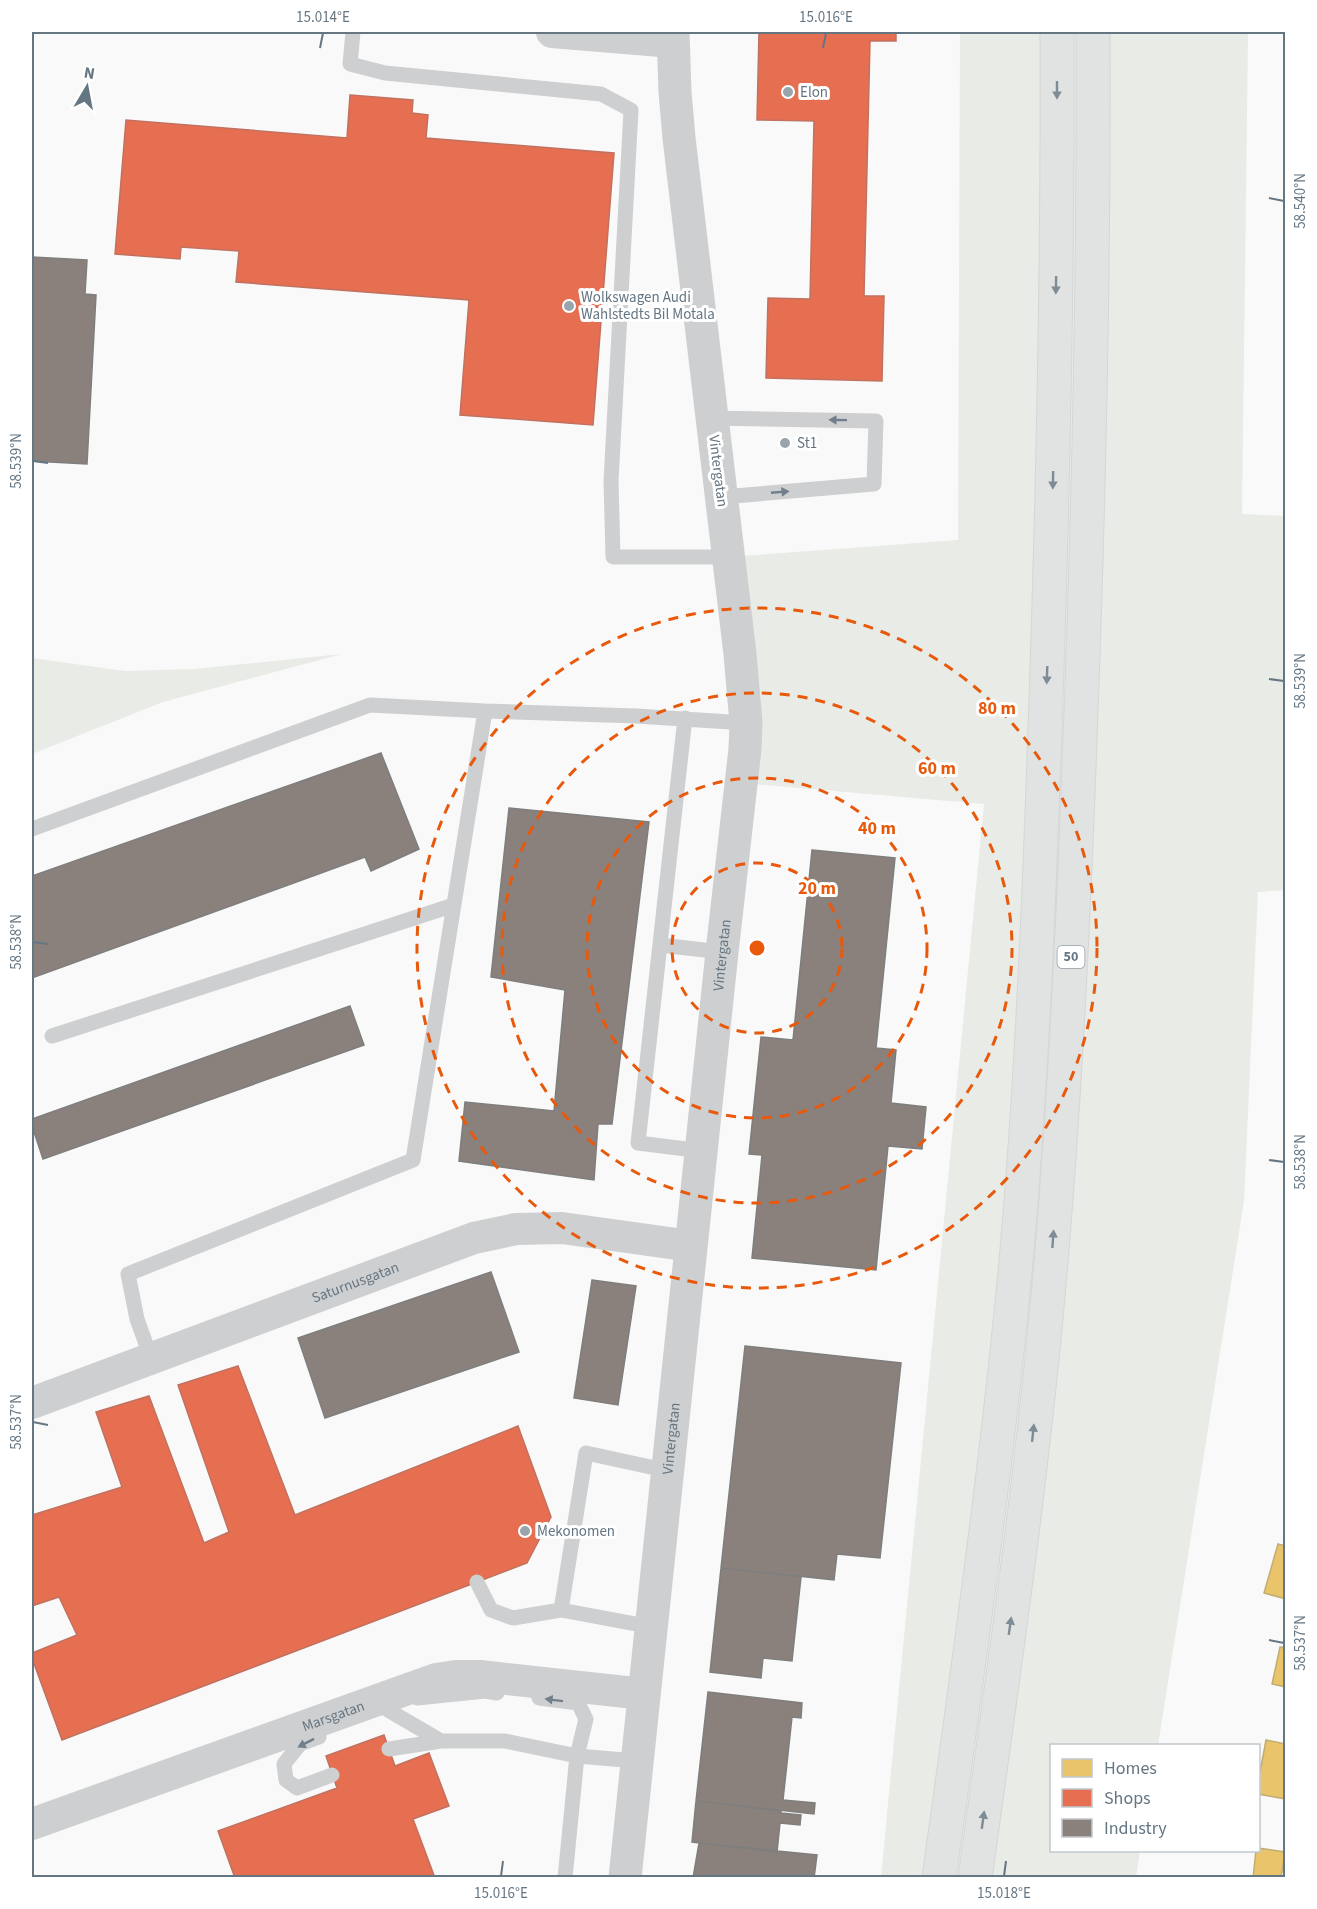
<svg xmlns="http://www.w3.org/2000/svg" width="1317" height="1909" viewBox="0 0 1317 1909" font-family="'Source Sans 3',sans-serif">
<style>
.green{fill:#e8ebe6}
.homes{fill:#e9c46a;stroke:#c1ad72;stroke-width:1.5}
.shops{fill:#e76f51;stroke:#c07160;stroke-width:1.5}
.industry{fill:#8a817c;stroke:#7f7e7e;stroke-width:1.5}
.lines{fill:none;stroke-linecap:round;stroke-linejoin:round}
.trunk-casing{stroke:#d5d6d6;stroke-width:35}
.service{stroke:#cecfd0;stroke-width:15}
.minor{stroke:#cecfd0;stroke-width:32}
.tertiary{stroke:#cecfd0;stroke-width:33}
.trunk{stroke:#e1e2e2;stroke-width:33}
.oneway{fill:#7e8c96}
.oneway2{fill:#707f8b}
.ticks{fill:none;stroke:#657683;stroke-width:2}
.ring{fill:none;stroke:#e8590c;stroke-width:3;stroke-dasharray:10 8}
.poi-dot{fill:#99a4ac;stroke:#fff;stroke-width:2}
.labels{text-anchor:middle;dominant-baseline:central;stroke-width:6;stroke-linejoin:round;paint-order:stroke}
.shield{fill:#fff;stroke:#939fa8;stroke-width:1.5}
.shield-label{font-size:14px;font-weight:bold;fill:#657683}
.poi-label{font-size:15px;fill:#657683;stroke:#fff;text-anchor:start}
.street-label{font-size:15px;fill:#657683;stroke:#fff}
.centre{fill:#e8590c;stroke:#fff;stroke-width:3}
.ring-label{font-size:18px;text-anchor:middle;font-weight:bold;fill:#e8590c;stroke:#fff;stroke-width:6;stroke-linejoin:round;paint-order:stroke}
.neatline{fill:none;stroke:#657683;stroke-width:2}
.ticks-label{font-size:15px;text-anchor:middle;fill:#657683}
</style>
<rect width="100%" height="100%" fill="#f9f9f9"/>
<path class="green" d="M 960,32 L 1248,32 L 1242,514 L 1285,516 L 1285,890 L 1258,892 L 1244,1201 L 1158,1745 L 1052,1746 L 1052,1850 L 1140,1851 L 1136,1877 L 881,1877 L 984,804 L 742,783 L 729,557 L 958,540 Z
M 342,654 L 163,702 L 32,754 L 32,658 L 125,671 L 194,669 Z"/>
<path class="homes" d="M 1278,1544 L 1286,1546 L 1286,1599 L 1264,1593 Z
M 1280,1647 L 1286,1648 L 1286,1687 L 1272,1684 Z
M 1266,1740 L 1286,1744 L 1286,1799 L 1258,1794 L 1258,1783 Z
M 1258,1848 L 1285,1852 L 1281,1878 L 1253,1878 L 1256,1850 L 1258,1850 Z"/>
<path class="shops" d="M 759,32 L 896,32 L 896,41 L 870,41 L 864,296 L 884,296 L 882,381 L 766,378 L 768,298 L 810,299 L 814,121 L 757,120 Z
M 350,95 L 413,100 L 412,113 L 428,115 L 426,138 L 614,153 L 593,425 L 460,415 L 469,300 L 236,282 L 239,251 L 181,247 L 180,259 L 115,254 L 126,120 L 347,138 Z
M 238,1366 L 295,1515 L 518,1426 L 551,1517 L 527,1563 L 62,1740 L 32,1658 L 32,1653 L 77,1635 L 59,1597 L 32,1606 L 32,1515 L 122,1487 L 96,1412 L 149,1396 L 204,1543 L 229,1532 L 178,1385 Z
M 384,1735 L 395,1766 L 429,1753 L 449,1806 L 413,1819 L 435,1878 L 235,1878 L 218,1831 L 337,1788 L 326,1756 Z"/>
<path class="industry" d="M 32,257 L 87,260 L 85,294 L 96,295 L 87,464 L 32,461 Z
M 381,753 L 419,849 L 371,871 L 365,857 L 32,978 L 32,876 Z
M 509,808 L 649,822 L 612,1124 L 598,1124 L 594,1180 L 459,1161 L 465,1102 L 554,1111 L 565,990 L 491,977 Z
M 812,850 L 895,858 L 876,1048 L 896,1050 L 891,1103 L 926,1107 L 922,1149 L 888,1146 L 876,1270 L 752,1258 L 762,1155 L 749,1154 L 761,1037 L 793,1040 Z
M 350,1006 L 364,1045 L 43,1159 L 32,1126 L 32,1119 Z
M 491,1272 L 519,1352 L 325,1418 L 298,1338 Z
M 592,1280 L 636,1286 L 618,1405 L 574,1398 Z
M 745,1346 L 901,1363 L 880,1558 L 837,1554 L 834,1580 L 721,1568 Z
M 721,1568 L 801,1577 L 792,1661 L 763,1658 L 761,1678 L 710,1672 Z
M 708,1692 L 802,1703 L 801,1718 L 792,1717 L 783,1800 L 815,1803 L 814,1814 L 696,1801 Z
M 696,1801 L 781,1811 L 781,1813 L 801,1815 L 800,1825 L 780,1823 L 777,1852 L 692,1842 Z
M 699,1843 L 817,1855 L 814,1878 L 693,1878 Z"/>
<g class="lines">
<defs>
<path id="trunk" d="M 939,1878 C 968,1669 998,1460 1017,1250 C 1032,1077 1039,903 1045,729 C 1053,497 1058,264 1057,32
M 975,1878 C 1004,1669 1035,1460 1052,1250 C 1066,1079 1074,909 1080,739 C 1089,503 1094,267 1093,32"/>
</defs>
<use href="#trunk" class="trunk-casing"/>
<path class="service" d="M 353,32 L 350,64 L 385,73 L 601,94 L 631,110 L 611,481 L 613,557 L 729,557
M 712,418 L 876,421 L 874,484 L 722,497
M 685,718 L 638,1143 L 702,1151
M 32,829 L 370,705 L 485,711
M 660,945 L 722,952
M 52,1036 L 454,905
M 151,1358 L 137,1319 L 128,1274 L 413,1160 L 485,711 L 636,716 L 746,723
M 477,1582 L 491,1610 L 513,1618 L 561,1610
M 652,1627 L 561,1610 L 586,1453 L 669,1471
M 417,1698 L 485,1691 L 497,1693
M 388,1710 L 441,1741
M 319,1737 L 300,1744 L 284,1764 L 286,1780 L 297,1788 L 332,1775
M 389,1749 L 441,1741 L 505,1741 L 577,1756 L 586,1719 L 578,1703 L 539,1698
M 565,1878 L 577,1756 L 637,1761"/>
<g class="minor">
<path d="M 552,32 L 673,42"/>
<path id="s1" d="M 32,1403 L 474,1238 L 516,1229 L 562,1228 L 691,1246"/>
<path id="s2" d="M 32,1824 L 436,1679 L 456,1676 L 480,1676 L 644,1694"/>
</g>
<path class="tertiary" id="s3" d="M 625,1878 L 722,952 L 745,749 L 746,723 L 740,654 L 679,138 L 675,92 L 673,32"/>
<use href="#trunk" class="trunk"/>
</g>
<defs><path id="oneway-solid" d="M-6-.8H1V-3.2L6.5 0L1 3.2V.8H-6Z" transform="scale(1.5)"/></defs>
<g class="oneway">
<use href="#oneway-solid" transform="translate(1057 90) rotate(90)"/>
<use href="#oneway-solid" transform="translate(1056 285) rotate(91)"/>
<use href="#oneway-solid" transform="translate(1053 480) rotate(91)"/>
<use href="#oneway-solid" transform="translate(1047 675) rotate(92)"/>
<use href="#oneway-solid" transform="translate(1053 1239) rotate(-86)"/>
<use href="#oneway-solid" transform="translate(1033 1433) rotate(-84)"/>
<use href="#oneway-solid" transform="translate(1010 1626) rotate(-82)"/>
<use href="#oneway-solid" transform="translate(983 1820) rotate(-82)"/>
</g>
<g class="oneway2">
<use href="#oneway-solid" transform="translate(838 420) rotate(-179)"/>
<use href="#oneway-solid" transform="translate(780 492) rotate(-5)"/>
<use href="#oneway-solid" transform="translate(554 1700) rotate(-173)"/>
<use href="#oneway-solid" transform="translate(306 1743) rotate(153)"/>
</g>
<path class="ticks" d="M 320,48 L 323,33M 823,48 L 826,33M 1269,198 L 1284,201M 33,461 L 48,463M 1269,679 L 1284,681M 33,942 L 48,944M 1269,1160 L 1284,1162M 33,1422 L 48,1425M 1269,1640 L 1284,1643M 501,1876 L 503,1861M 1004,1876 L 1006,1861"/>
<g class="ring">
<circle cx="757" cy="948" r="85"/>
<circle cx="757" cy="948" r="170"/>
<circle cx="757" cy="948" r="255"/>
<circle cx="757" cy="948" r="340"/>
</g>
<g class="poi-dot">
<circle cx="788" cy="92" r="6"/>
<circle cx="569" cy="306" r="6"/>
<circle cx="785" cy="443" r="6"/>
<circle cx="525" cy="1531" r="6"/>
</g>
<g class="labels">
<rect class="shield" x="1057.5" y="946" width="27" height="22" rx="4.5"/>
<g class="shield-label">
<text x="1071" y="957">50</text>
</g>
<g class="poi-label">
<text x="800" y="92">Elon</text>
<text x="581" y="297">Wolkswagen Audi<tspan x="581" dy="17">Wahlstedts Bil Motala</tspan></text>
<text x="797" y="443">St1</text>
<text x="537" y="1531">Mekonomen</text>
</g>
<g class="street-label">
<text transform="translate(718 471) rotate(83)">Vintergatan</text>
<text stroke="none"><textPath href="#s3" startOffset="928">Vintergatan</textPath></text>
<text stroke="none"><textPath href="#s1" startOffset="345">Saturnusgatan</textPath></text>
<text stroke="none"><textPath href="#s3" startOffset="442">Vintergatan</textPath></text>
<text stroke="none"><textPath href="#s2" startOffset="320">Marsgatan</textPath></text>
</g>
</g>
<circle cx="757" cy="948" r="9" class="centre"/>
<g class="ring-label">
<text x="997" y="714">80 m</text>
<text x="937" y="774">60 m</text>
<text x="877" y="834">40 m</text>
<text x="817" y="894">20 m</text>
</g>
<rect width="1317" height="1909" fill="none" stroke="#ffffff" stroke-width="66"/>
<rect x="1050" y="1744" width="210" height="108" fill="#ffffff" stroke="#c1c8cd" stroke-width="1.5"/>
<rect x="1062" y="1759" width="30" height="18" fill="#e9c46a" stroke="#c1c8cd" stroke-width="1.5"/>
<text x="1104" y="1774" font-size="18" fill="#657683">Homes</text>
<rect x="1062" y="1789" width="30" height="18" fill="#e76f51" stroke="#c1c8cd" stroke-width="1.5"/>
<text x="1104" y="1804" font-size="18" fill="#657683">Shops</text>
<rect x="1062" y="1819" width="30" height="18" fill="#8a817c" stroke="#c1c8cd" stroke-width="1.5"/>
<text x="1104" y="1834" font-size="18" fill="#657683">Industry</text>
<g transform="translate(87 87) rotate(10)" stroke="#ffffff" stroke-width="4.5" paint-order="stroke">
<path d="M0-4.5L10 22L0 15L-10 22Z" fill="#657683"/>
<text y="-9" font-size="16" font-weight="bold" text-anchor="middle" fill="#657683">N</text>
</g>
<rect x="33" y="33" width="1251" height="1843" class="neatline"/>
<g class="ticks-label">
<text x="323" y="22">15.014°E</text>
<text x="826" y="22">15.016°E</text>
<text transform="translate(1300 201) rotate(-90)" y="5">58.540°N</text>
<text transform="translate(16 461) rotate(-90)" y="5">58.539°N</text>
<text transform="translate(1300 681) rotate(-90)" y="5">58.539°N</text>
<text transform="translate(16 942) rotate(-90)" y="5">58.538°N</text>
<text transform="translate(1300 1162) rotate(-90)" y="5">58.538°N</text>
<text transform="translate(16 1422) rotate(-90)" y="5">58.537°N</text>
<text transform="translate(1300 1643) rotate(-90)" y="5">58.537°N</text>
<text x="501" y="1898">15.016°E</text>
<text x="1004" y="1898">15.018°E</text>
</g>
</svg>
